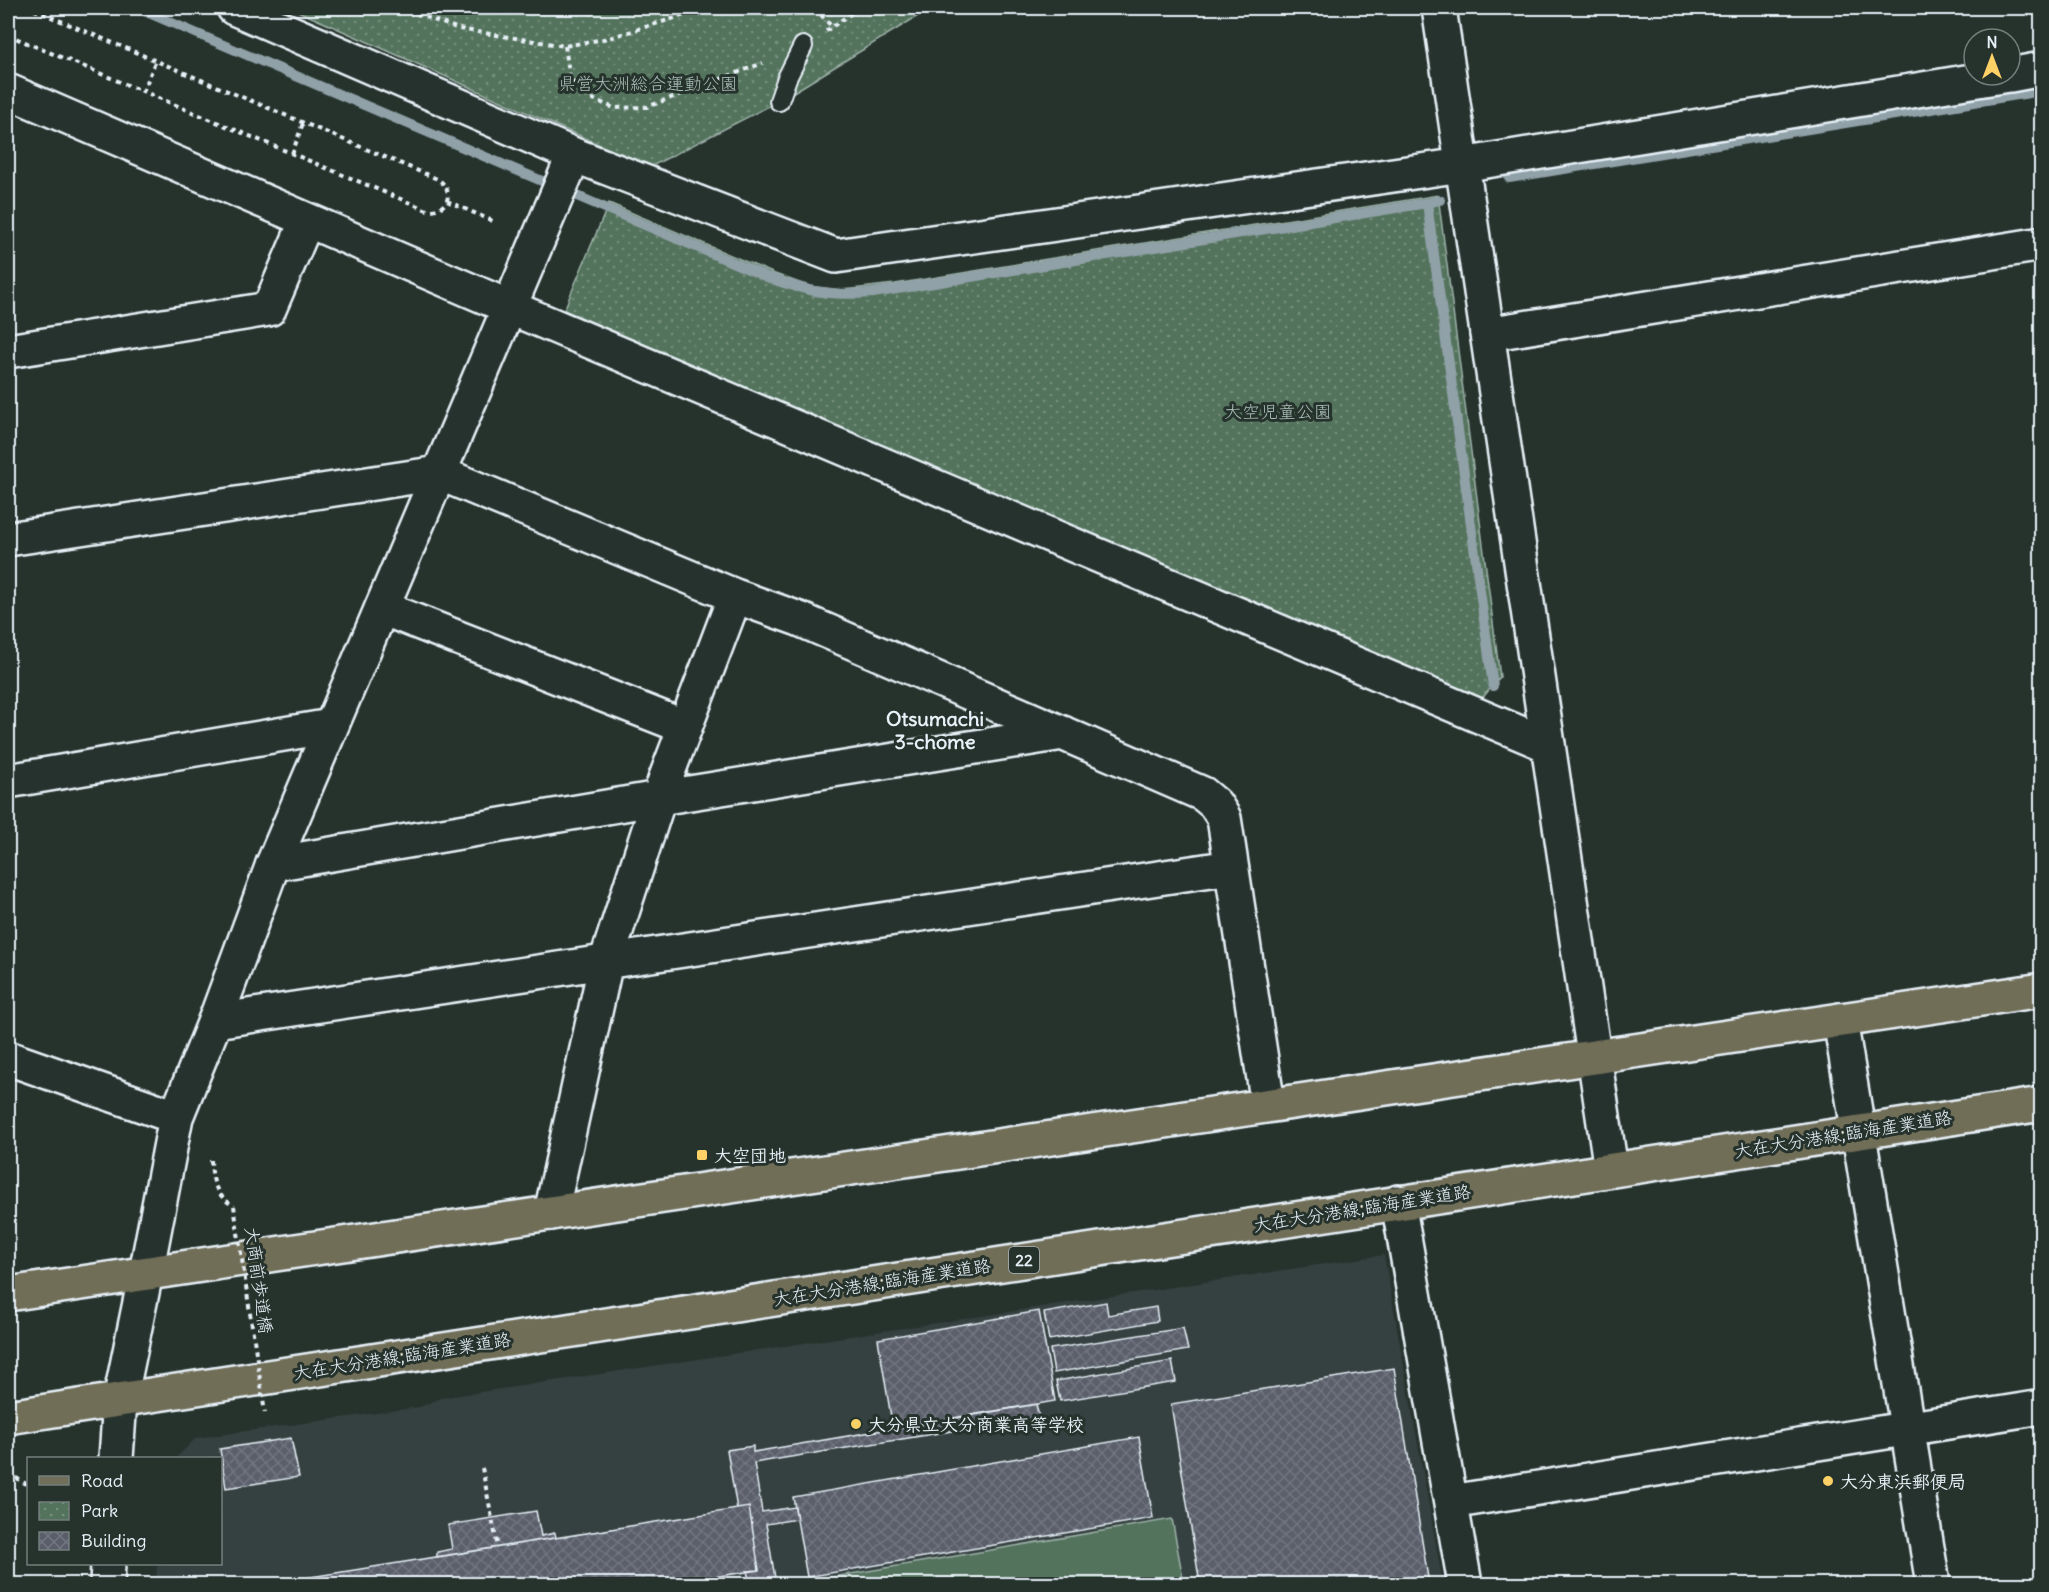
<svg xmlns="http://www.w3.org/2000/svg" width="2049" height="1592" viewBox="0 0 2049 1592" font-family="Delius,'Klee One',sans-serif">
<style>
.built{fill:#364040}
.park{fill:url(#park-dots);stroke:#9eb2aa;stroke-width:1.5}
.pitch{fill:#53735c;stroke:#9eb2aa;stroke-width:1.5}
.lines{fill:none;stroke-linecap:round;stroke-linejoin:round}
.stream{stroke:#90a1a8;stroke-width:10}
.building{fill:url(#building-cross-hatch);stroke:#e8f1f8;stroke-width:1.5}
.service-casing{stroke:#e8f1f8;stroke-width:22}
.minor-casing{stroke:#e8f1f8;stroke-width:38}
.tertiary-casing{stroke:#e8f1f8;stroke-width:38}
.primary-casing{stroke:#e8f1f8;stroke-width:38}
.path{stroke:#e8f1f8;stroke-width:4;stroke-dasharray:4.5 4.5;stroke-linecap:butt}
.service{stroke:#26332d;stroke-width:18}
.minor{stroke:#26332d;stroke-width:33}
.tertiary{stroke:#26332d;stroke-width:33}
.primary{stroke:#716e59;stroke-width:33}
.path-bridge{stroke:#e8f1f8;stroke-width:4;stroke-dasharray:4.5 4.5;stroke-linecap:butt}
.poi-dot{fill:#ffd166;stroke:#26332d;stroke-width:2}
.labels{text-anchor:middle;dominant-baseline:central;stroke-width:6;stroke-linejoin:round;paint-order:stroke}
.shield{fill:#26332d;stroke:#aeb8bb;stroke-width:1.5}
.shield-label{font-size:16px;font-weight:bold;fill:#e8f1f8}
.park-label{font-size:18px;fill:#acbfba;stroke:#26332d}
.street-label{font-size:18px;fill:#e8f1f8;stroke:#26332d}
.poi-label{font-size:18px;font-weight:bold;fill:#e8f1f8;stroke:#26332d;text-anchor:start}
.neighbourhood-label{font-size:20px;font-weight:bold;fill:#e8f1f8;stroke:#26332d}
</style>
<defs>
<pattern id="park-dots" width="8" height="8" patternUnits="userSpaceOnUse" patternTransform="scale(1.5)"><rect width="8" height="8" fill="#53735c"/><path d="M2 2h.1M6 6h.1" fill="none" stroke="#748e7c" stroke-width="1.8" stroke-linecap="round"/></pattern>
<pattern id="building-cross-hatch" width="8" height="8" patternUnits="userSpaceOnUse" patternTransform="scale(1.5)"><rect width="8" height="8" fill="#5a5e6b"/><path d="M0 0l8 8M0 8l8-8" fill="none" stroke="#727681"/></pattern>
</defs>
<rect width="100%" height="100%" fill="#26332d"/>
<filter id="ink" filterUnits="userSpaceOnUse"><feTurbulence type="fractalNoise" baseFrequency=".0167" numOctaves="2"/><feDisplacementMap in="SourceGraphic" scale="12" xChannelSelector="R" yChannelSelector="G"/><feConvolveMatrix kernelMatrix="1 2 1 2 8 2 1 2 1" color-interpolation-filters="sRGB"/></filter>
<g filter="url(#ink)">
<path class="built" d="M 1384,1255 L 1443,1584 L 156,1584 L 157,1564 L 220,1564 L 220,1458 L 176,1458 L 196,1438 L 420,1407 L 441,1398 Z"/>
<path class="park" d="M 291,8 L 931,8 L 779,101 L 650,167 Z
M 1438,195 L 1500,677 L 1479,702 L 564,310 L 609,203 L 775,274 L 808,286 L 843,290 L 895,284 Z"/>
<path class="pitch" d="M 1172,1519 L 1184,1584 L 792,1584 Z"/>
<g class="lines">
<path class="stream" d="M 137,8 L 769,278 C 809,292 830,296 873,293 L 1427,203 L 1493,686
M 1509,178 L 2042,91
M 1427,203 L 1440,200"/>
</g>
<path class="building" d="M 1106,1302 L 1108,1315 L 1156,1307 L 1158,1321 L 1049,1340 L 1044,1313 Z
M 1039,1311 L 1055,1401 L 893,1429 L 878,1339 Z
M 1183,1328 L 1188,1350 L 1054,1373 L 1050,1349 Z
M 1172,1361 L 1176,1382 L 1060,1401 L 1056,1381 Z
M 1394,1368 L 1429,1584 L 1200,1584 L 1171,1404 Z
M 1036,1404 L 1039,1417 L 754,1463 L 762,1512 L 795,1507 L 797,1519 L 766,1524 L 776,1584 L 750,1584 L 747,1571 L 759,1570 L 749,1507 L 737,1509 L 727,1450 L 753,1446 L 753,1452 Z
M 1139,1437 L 1153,1518 L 807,1577 L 793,1497 Z
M 291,1438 L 299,1477 L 226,1488 L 220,1449 Z
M 749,1507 L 759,1570 L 667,1584 L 267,1584 Z
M 536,1511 L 541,1536 L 555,1533 L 556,1538 L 437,1557 L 437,1552 L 452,1549 L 448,1525 Z"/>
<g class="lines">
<defs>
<path id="service" d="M 779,101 L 787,78 L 803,46"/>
<path id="minor" d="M 8,91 L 509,307 L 1548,745
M 1487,334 L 2042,244
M 8,351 L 269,309 L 307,220
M 8,539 L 439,473 L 735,596 L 799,619 L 1203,794 L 1215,804 L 1224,818 L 1268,1105
M 382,608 L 685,727
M 8,781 L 331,726
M 273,864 L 659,798 L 1063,733
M 215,1021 L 1231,867
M 1398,1202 L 1465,1584
M 551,1213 L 606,962 L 665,780 L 735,596
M 1451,1502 L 2042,1407"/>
<path id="tertiary" d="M 234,8 L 574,155 L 836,256 L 1462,165 L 2008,75
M 1439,8 L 1611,1170
M 2010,75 L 2042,69
M 1840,1020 L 1933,1584
M 8,1058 L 176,1117
M 116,1458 L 120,1400 L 146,1273 L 176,1117 L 215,1021 L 273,864 L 574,155
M 107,1584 L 108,1564"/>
<path id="primary" d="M 8,1294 L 2042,990
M 8,1417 L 2042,1104"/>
</defs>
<use href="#service" class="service-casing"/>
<use href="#minor" class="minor-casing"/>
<use href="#tertiary" class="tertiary-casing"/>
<use href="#primary" class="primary-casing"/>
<path class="path" d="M 400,8 L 459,29 L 565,46 L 609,38 L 708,8
M 815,8 L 832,27
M 826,31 L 859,8
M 8,35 L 427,210 C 450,212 456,188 435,178 L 30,8
M 565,46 L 570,79 L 586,96 L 614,108 L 647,107 L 763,63
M 143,92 L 156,60
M 292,154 L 303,123
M 447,201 L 495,222
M 211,1160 C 212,1181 215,1195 234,1206
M 482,1468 L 498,1548
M 8,1473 L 28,1485"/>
<use href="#service" class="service"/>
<use href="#minor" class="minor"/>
<use href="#tertiary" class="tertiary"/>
<use href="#primary" class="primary"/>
<path class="path-bridge" d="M 234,1206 L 265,1413"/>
</g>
</g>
<g class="poi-dot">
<rect x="696" y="1149" width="12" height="12" rx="3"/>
<circle cx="856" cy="1424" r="6"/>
<circle cx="1828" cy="1481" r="6"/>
</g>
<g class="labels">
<rect class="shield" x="1009" y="1247" width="30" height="26" rx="4.5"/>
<g class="shield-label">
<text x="1024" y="1260">22</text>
</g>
<g class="park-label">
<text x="648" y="83">県営大洲総合運動公園</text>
<text x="1278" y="411">大空児童公園</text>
</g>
<g class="street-label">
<text transform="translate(1843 1134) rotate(-9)">大在大分港線;臨海産業道路</text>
<text transform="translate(1362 1208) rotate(-9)">大在大分港線;臨海産業道路</text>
<text transform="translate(259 1280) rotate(82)">大商前歩道橋</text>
<text transform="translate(882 1282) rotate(-9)">大在大分港線;臨海産業道路</text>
<text transform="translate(402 1356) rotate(-9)">大在大分港線;臨海産業道路</text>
</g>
<g class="poi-label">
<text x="714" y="1155">大空団地</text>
<text x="868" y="1424">大分県立大分商業高等学校</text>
<text x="1840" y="1481">大分東浜郵便局</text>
</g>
<g class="neighbourhood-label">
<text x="935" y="718">Otsumachi<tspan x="935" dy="23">3-chome</tspan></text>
</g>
</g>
<rect width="2049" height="1592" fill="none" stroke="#26332d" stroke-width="30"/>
<rect x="15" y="15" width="2019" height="1562" fill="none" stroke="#e8f1f8" stroke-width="2" filter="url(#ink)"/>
<rect x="27" y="1457" width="195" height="108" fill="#26332d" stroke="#747f7e" stroke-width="1.5"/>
<rect x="39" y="1476" width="30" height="9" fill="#716e59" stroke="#747f7e" stroke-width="1.5"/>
<text x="81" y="1487" font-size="18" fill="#e8f1f8">Road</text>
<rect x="39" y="1502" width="30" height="18" fill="url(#park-dots)" stroke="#747f7e" stroke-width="1.5"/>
<text x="81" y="1517" font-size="18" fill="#e8f1f8">Park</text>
<rect x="39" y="1532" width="30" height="18" fill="url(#building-cross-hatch)" stroke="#747f7e" stroke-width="1.5"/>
<text x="81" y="1547" font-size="18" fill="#e8f1f8">Building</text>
<g transform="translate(1992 57)"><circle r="28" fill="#26332d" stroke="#747f7e" stroke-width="1.5"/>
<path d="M0-4.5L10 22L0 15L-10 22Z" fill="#ffd166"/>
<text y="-9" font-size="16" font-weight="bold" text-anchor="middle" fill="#e8f1f8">N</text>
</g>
</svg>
